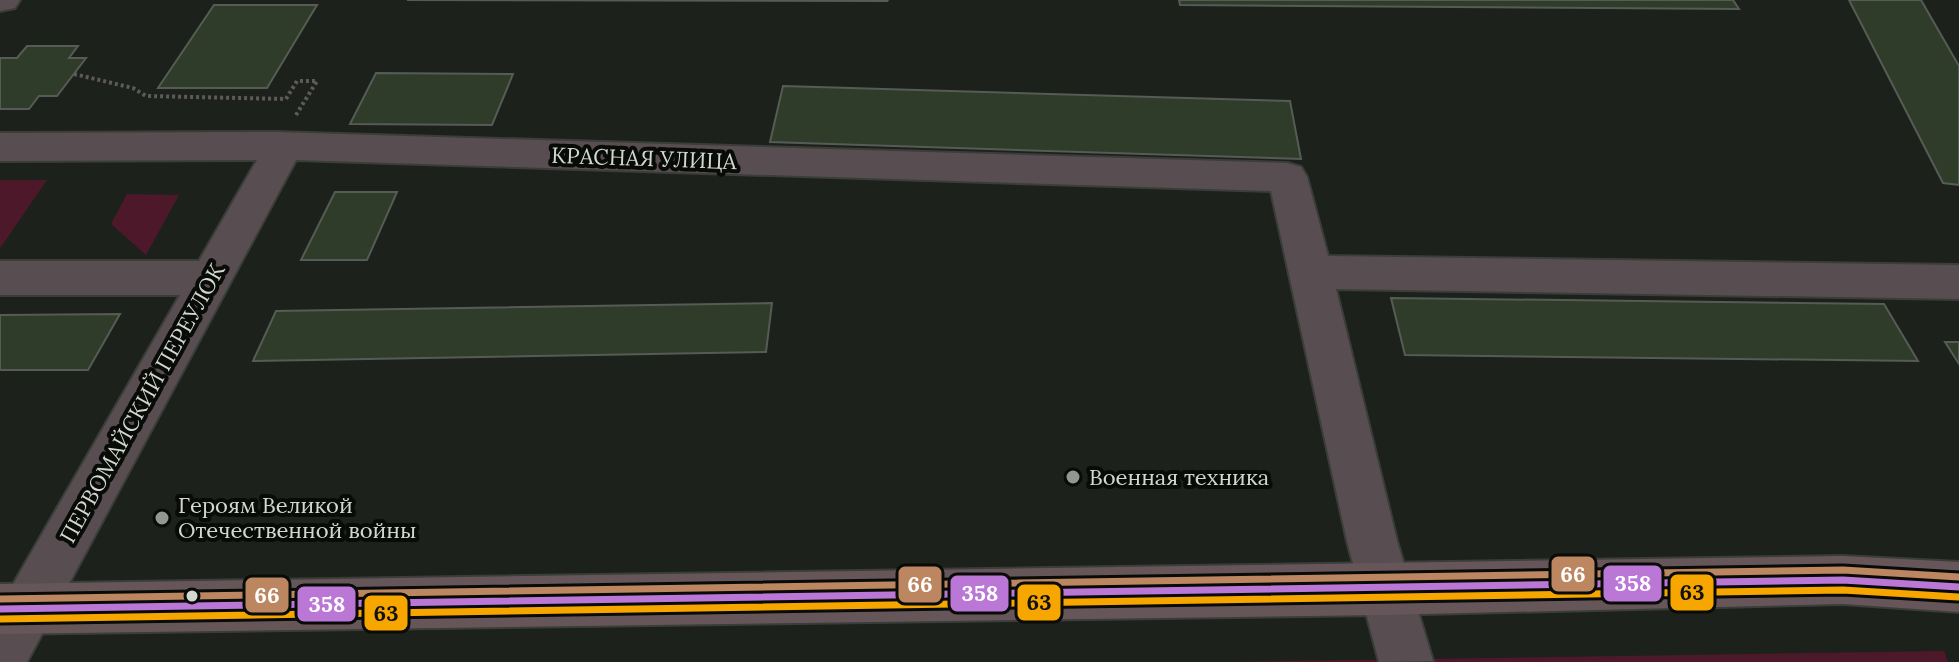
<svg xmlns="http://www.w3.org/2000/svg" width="1959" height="662" viewBox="0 0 1959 662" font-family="Lora,serif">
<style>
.green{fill:#4e182b}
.building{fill:#2f3c29;stroke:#575b56;stroke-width:2}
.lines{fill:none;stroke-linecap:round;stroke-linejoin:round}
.minor-casing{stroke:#3a3d39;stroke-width:4}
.major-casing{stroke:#3a3d39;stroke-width:4}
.path{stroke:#5f5a5a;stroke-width:4;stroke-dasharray:3 3;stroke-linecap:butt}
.minor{fill:#584e51;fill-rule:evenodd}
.major{fill:#66565a;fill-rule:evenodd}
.bus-1-casing{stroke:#080b07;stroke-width:13}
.bus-2-casing{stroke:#080b07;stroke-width:13}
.bus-3-casing{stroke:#080b07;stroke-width:13}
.bus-1{stroke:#ba77d6;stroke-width:7}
.bus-2{stroke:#f7a600;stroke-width:7}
.bus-3{stroke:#bb8660;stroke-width:7}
.poi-dot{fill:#929791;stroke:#080b07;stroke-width:3}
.bus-dot{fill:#d2d7d0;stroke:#080b07;stroke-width:3}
.labels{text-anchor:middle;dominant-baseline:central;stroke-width:8;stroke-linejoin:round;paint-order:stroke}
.street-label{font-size:22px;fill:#d2d7d0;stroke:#080b07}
.poi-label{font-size:22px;fill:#d2d7d0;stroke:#080b07;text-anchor:start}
.line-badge{stroke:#080b07;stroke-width:3}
.badge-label{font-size:22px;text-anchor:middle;font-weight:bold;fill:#fff}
.pale-badge-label{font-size:22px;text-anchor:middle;font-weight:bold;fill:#111}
</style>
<rect width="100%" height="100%" fill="#1c211b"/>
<path class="green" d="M 0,180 L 47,180 L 1,247 L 0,247 Z
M 127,194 L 179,195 L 146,255 L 111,224 Z
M 1944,651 L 1948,662 L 1229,662 Z"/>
<path class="building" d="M 407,0 L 888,0 L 887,1 Z
M 1179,0 L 1733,0 L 1739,9 L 1180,5 Z
M 1849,0 L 1921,0 L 1959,66 L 1959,185 L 1943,183 Z
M 214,5 L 317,5 L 267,88 L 158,88 Z
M 27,46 L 78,46 L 69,58 L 86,58 L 57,96 L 39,96 L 29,109 L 0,109 L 0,58 L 17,58 Z
M 376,73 L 513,74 L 492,125 L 350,124 Z
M 783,86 L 1290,101 L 1301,159 L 770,142 Z
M 335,192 L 397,192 L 367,260 L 301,260 Z
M 1391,298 L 1884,304 L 1918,361 L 1405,355 Z
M 772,303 L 766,352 L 253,361 L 276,311 Z
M 120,314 L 88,370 L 0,370 L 0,315 Z
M 1945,342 L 1959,342 L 1959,364 Z"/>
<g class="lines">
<defs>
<path id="minor" d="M 0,0 L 20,0 L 15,8 L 0,11 Z
M 277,132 L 1287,163 L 1301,167 L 1307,177 L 1328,256 L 1959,265 L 1959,299 L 1336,289 L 1397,541 L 1433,661 L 1379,662 L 1347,541 L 1271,191 L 296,160 L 27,662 L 0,662 L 0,607 L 180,295 L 0,295 L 0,261 L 199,261 L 257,160 L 0,161 L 0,133 Z"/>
<path id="major" d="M 1843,556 L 1959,562 L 1959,612 L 1843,604 L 1383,615 L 0,634 L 0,584 Z"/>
</defs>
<use href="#minor" class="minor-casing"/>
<use href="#major" class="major-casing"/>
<path class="path" d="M 74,74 L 133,88 L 146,96 L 286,99 L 297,81 L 317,81 L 296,115"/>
<use href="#minor" class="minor"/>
<use href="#major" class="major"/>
<defs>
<path id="bus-1" d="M 0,609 L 1843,580 L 1959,587"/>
<path id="bus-2" d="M 0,619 L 1843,590 L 1958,597"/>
<path id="bus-3" d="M 0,599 L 1843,570 L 1959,577"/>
</defs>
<use href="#bus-1" class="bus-1-casing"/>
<use href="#bus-2" class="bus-2-casing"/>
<use href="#bus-3" class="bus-3-casing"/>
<use href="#bus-1" class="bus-1"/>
<use href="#bus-2" class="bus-2"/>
<use href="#bus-3" class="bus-3"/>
</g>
<g class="poi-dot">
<circle cx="1073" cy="477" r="8"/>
<circle cx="162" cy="518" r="8"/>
</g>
<circle class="bus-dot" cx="192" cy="596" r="7"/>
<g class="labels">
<g class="street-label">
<text transform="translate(644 158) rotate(2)">КРАСНАЯ УЛИЦА</text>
<text transform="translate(142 403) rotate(-61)">ПЕРВОМАЙСКИЙ ПЕРЕУЛОК</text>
</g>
<g class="poi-label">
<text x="1089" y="477">Военная техника</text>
<text x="178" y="505">Героям Великой<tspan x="178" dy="25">Отечественной войны</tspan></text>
</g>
</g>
<g class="line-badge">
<rect x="1550" y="555" width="46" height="38" rx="8" fill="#bb8660"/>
<rect x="1602" y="564" width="61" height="39" rx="8" fill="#ba77d6"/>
<rect x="897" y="565" width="46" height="39" rx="8" fill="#bb8660"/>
<rect x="1669" y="573" width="46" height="39" rx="8" fill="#f7a600"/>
<rect x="949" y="574" width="61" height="39" rx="8" fill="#ba77d6"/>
<rect x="244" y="576" width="46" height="38" rx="8" fill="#bb8660"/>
<rect x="1016" y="583" width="46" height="39" rx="8" fill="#f7a600"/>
<rect x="296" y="585" width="61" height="38" rx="8" fill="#ba77d6"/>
<rect x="363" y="594" width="46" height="38" rx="8" fill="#f7a600"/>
</g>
<g class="badge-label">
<text x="1573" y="582">66</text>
<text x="1633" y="591">358</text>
<text x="920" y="592">66</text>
<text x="980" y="601">358</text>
<text x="267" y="603">66</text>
<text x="327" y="612">358</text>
</g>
<g class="pale-badge-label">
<text x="1692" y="600">63</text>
<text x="1039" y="610">63</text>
<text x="386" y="621">63</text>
</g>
</svg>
